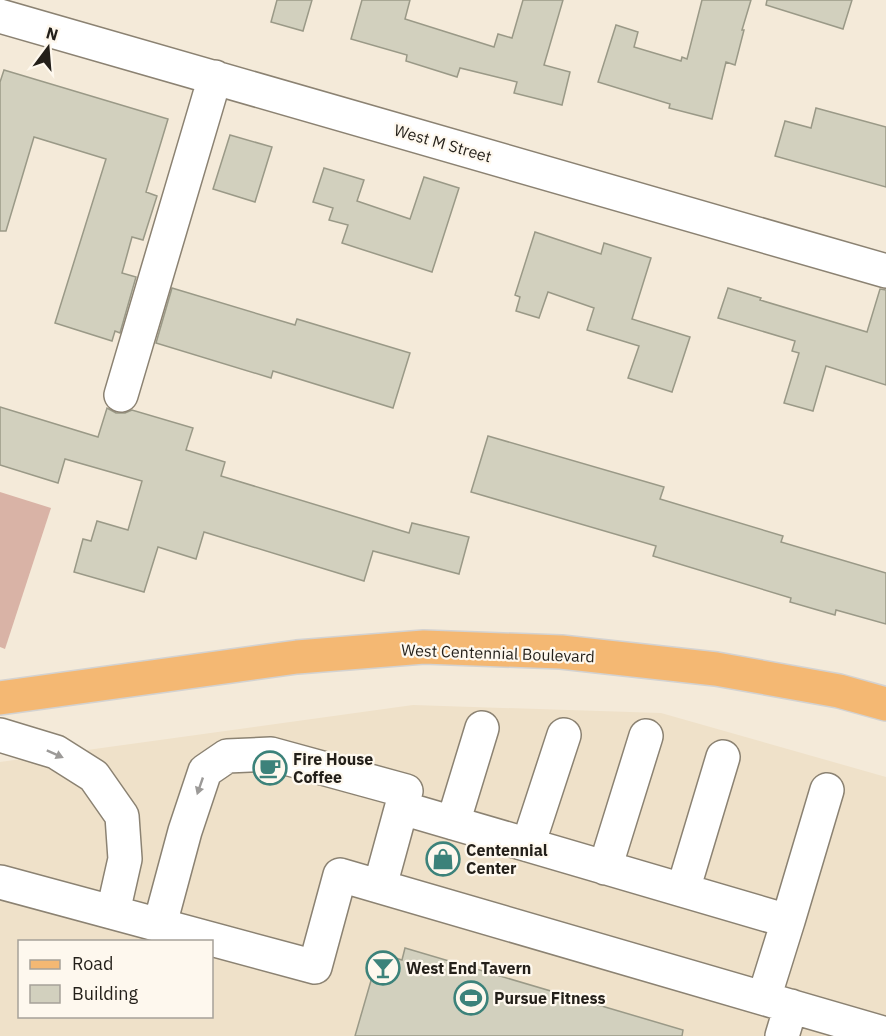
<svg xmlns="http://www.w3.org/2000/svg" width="886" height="1036" viewBox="0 0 886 1036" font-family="'IBM Plex Sans',sans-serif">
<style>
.built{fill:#efe1c9;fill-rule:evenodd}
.green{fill:#d9b3a6}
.building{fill:#d2d0be;stroke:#9a9987;stroke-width:1.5}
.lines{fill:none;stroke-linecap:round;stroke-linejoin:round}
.minor-casing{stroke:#8b8272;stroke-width:36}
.major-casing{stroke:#d3d2d1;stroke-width:36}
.minor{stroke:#fff;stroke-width:33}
.major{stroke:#f4b873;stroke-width:33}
.oneway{fill:#9c9a98}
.labels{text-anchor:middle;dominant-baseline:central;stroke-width:4.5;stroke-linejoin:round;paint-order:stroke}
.street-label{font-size:16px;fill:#231f19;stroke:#fef8ee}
.poi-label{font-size:16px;font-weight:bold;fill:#231f19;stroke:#fef8ee;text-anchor:start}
</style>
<rect width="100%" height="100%" fill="#f4ead9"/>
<path class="built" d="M 413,705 L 661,713 L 886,777 L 886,1036 L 0,1036 L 0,762 ZM 20,942 L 212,942 L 212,1016 L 20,1016 Z"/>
<path class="green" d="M 0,492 L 51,508 L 5,649 L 0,647 Z"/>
<path class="building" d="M 277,0 L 312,0 L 303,31 L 271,22 Z
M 362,0 L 410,0 L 405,19 L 494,47 L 498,34 L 512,38 L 523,0 L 563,0 L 544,65 L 570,72 L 562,105 L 514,93 L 517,82 L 460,68 L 457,77 L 406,61 L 407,55 L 351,39 Z
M 702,0 L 751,0 L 742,30 L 744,30 L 735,65 L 726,62 L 712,119 L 669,108 L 670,104 L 598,82 L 616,25 L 638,32 L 634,47 L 681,61 L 682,57 L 687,59 Z
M 767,0 L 852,0 L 843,29 L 766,5 Z
M 4,70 L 168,119 L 146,192 L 157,196 L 143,240 L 132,237 L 122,273 L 136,277 L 120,333 L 115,331 L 112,341 L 55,323 L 106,159 L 34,137 L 6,231 L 0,231 L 0,82 Z
M 816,108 L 886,127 L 886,187 L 775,156 L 785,121 L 811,128 Z
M 230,135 L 272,147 L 255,202 L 213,189 Z
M 324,168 L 364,180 L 357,201 L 410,219 L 424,177 L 459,188 L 432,272 L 342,243 L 348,225 L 329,220 L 333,208 L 313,202 Z
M 535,232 L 601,254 L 604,243 L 651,258 L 632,319 L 690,337 L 672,392 L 628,378 L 639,346 L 587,330 L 594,308 L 548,292 L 539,318 L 516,311 L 520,297 L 515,295 Z
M 172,288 L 295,325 L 297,319 L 410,353 L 393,408 L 273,371 L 271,378 L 156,343 Z
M 728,288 L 761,298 L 760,300 L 867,332 L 880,289 L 886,290 L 886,385 L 826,366 L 813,411 L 784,403 L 799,353 L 792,351 L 795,341 L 718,318 Z
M 0,407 L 98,437 L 107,408 L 116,413 L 125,413 L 132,410 L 193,428 L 186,450 L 225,462 L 221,476 L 409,533 L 412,523 L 469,537 L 459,574 L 373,551 L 364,581 L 204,532 L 196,559 L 158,547 L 144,592 L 74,572 L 83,539 L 91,541 L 97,521 L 128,530 L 142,481 L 65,459 L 58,483 L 0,465 Z
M 488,436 L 664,487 L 660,499 L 783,536 L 781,542 L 886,573 L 886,624 L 836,610 L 835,615 L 790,602 L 791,598 L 653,556 L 656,546 L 471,492 Z
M 405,948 L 683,1030 L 682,1036 L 355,1036 L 379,953 L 402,960 Z"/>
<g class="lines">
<defs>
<path id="minor" d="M 0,16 L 886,271
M 121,395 L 215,77
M 0,735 L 56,752 L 94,776 L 122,816 L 125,859 L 113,912
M 402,808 L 788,921 L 764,998
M 453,823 L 482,728
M 528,845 L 564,735
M 605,868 L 646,736
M 0,882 L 315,967 L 340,875 L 886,1034
M 683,890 L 723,757
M 788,921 L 827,790
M 160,924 L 185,831 L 205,771 L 227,756 L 271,754 L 406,791 L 380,886
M 782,1036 L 791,1006"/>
<path id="major" d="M 0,698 L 297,657 L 424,647 L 561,652 L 716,669 L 839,691 L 886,704"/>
</defs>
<use href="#minor" class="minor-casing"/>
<use href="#major" class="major-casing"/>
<use href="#minor" class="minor"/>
<use href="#major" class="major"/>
</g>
<defs><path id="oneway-solid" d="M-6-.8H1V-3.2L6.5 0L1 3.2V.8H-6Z" transform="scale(1.5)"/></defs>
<g class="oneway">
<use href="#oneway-solid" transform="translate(55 754) rotate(24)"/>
<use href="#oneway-solid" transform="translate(200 786) rotate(109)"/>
</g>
<defs>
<symbol id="cafe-ring" viewBox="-11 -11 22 22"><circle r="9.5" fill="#fef8ee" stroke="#3c827a" stroke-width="1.5"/><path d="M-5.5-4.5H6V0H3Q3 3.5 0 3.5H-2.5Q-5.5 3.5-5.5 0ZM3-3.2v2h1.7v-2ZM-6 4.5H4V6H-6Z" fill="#3c827a"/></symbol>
<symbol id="shop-ring" viewBox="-11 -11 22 22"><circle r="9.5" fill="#fef8ee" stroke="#3c827a" stroke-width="1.5"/><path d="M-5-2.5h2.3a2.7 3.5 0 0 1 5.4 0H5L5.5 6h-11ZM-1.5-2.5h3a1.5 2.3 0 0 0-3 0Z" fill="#3c827a"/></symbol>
<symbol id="bar-ring" viewBox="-11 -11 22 22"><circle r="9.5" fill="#fef8ee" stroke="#3c827a" stroke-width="1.5"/><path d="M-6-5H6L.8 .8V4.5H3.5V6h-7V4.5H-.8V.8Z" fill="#3c827a"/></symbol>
<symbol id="stadium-ring" viewBox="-11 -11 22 22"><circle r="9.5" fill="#fef8ee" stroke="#3c827a" stroke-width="1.5"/><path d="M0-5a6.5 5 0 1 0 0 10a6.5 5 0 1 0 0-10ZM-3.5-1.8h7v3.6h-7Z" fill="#3c827a"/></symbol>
</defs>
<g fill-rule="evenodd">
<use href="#cafe-ring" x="251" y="749" width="38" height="38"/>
<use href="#shop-ring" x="424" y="840" width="38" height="38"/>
<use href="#bar-ring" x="364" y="949" width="38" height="38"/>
<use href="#stadium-ring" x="452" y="979" width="38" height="38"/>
</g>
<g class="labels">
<g class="street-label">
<text transform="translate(443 143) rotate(16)">West M Street</text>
<text transform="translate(498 653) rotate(2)">West Centennial Boulevard</text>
</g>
<g class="poi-label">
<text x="293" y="759">Fire House<tspan x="293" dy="18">Coffee</tspan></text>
<text x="466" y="850">Centennial<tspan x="466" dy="18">Center</tspan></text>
<text x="406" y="968">West End Tavern</text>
<text x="494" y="998">Pursue Fitness</text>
</g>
</g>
<rect x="18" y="940" width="195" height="78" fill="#fef8ee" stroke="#a6a199" stroke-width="1.5"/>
<rect x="30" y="960" width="30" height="9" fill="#f4b873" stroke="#a6a199" stroke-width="1.5"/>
<text x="72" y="970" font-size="18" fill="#231f19">Road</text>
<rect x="30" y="985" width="30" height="18" fill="#d2d0be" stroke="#a6a199" stroke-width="1.5"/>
<text x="72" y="1000" font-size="18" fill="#231f19">Building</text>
<g transform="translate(48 48) rotate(16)" stroke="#fef8ee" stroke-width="4.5" paint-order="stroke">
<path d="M0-4.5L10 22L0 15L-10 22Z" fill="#231f19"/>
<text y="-9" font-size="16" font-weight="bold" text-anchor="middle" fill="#231f19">N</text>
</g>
</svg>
